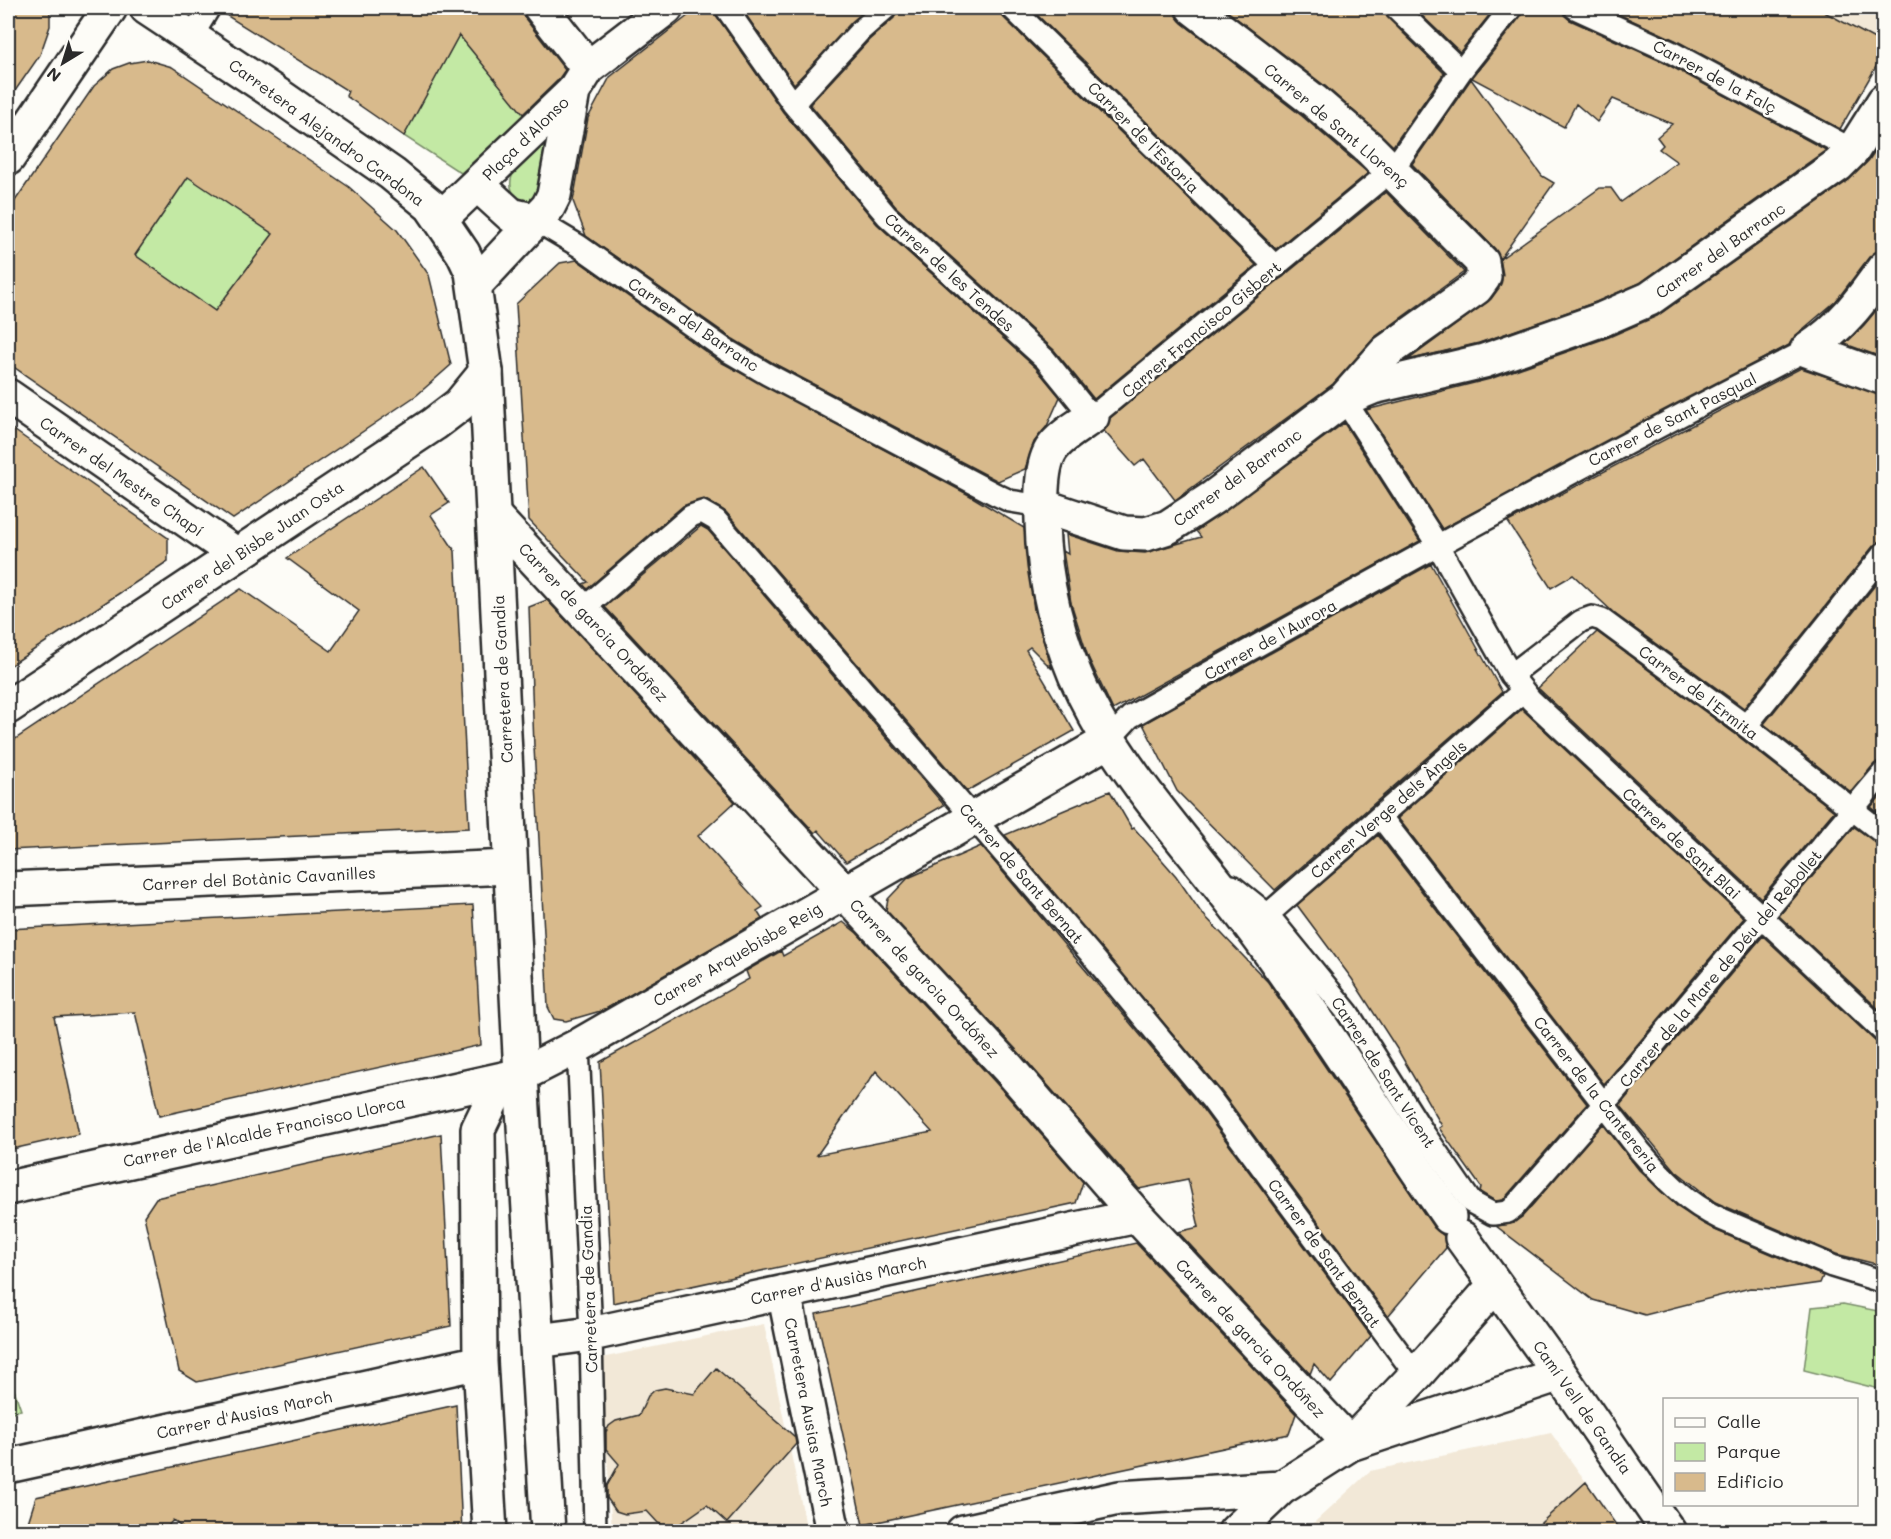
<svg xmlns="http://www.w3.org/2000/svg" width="1891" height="1539" viewBox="0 0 1891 1539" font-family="Mali,sans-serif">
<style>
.built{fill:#f2e8d7}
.green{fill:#c3e9a4;stroke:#778a68;stroke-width:1.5}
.building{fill:#d8ba8c;stroke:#2b2b2b;stroke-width:1.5;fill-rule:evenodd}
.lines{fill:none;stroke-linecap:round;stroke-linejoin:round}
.service-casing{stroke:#2b2b2b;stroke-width:26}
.minor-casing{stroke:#2b2b2b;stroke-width:38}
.tertiary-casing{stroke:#2b2b2b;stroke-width:38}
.secondary-casing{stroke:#2b2b2b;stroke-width:38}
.service{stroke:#fdfcf7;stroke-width:21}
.minor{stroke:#fdfcf7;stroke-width:33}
.tertiary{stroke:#fdfcf7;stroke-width:33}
.secondary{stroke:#fdfcf7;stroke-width:33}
.labels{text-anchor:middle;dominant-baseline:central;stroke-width:5;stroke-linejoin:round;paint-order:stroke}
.street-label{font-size:16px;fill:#2b2b2b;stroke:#fdfcf7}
</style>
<rect width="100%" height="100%" fill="#fdfcf7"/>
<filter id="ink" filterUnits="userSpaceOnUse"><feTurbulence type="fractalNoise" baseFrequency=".0167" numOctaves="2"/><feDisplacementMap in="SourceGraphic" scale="12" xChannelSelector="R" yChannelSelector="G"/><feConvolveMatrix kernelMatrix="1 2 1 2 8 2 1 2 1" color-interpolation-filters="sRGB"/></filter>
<g filter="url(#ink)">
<path class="built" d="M 1817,8 L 1883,8 L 1883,44 Z
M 764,1324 L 807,1531 L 612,1531 L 601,1358 Z
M 1551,1433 L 1621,1531 L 1304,1532 L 1370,1471 Z"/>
<path class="green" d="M 459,35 L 524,115 L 461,173 L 404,136 Z
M 541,141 L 550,145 L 535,203 L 516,197 C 499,177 527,154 541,141 Z
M 190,174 L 273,234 L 215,311 L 112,240 L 135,255 Z
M 1843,1304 L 1883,1312 L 1883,1390 L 1804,1370 L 1812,1307 Z
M 8,1372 L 21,1410 L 8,1413 Z"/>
<path class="building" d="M 8,8 L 50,8 L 50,26 L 40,55 L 8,101 Z
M 222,8 L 517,8 L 565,70 L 558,80 L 523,114 L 459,35 L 404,136 L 346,96 L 348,91 L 221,12 Z
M 698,8 L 714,8 L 716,15 L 783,112 L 877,224 L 1036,368 L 1060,397 L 1047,426 L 1034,442 L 1025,469 L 998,481 L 773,363 L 733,339 L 586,236 L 573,201 L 588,118 L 610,77 Z
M 741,8 L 867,8 L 794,84 Z
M 898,8 L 1000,8 L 1003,17 L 1256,265 L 1094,399 L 1054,350 L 896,207 L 810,104 L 869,40 L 894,18 Z
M 1030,8 L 1175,8 L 1176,16 L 1182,23 L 1302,116 L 1368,173 L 1276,249 Z
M 1223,8 L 1384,8 L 1387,17 L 1444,73 L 1393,146 L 1325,86 Z
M 1414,8 L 1495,8 L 1460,52 Z
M 1523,8 L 1563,8 L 1564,15 L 1570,20 L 1663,62 L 1826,150 L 1640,283 L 1596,302 L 1479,343 L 1408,360 L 1491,299 L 1499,288 L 1503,275 L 1500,259 L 1600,188 L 1611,188 L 1621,202 L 1677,162 L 1659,149 L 1663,145 L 1657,137 L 1672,124 L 1613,99 L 1597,122 L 1576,104 L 1564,127 L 1472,78 L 1521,16 Z
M 1605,8 L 1817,8 L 1884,44 L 1884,53 L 1840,129 L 1675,40 Z
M 148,60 L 172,67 L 274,136 L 349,187 L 397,230 L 429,275 L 451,365 L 417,395 L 233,519 L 8,363 L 8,211 L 94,86 L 113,69 L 129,63 ZM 188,177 L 273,234 L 215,311 L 135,255 Z
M 1471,79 L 1542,176 L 1554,183 L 1500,259 L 1495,249 L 1412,164 Z
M 1884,137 L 1884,250 L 1869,257 L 1836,301 L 1795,336 L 1789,345 L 1442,529 L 1366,410 L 1490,379 L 1609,337 L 1657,316 L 1849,180 L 1869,160 Z
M 1386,192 L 1464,272 L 1375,337 L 1333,384 L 1175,500 L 1144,459 L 1135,466 L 1104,431 L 1110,418 Z
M 577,260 L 719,361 L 969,495 L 1024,528 L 1034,610 L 1052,669 L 1030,647 L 1026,650 L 1074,731 L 967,791 L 726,512 L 704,499 L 683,506 L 587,589 L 583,584 L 588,582 L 529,520 L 516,304 L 560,263 Z
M 1884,301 L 1884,358 L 1845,344 L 1864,325 Z
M 1801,368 L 1884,396 L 1884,541 L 1874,545 L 1744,708 L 1615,614 L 1573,575 L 1551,588 L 1508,522 Z
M 1344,423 L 1420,541 L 1113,710 L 1088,657 L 1071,603 L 1063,551 L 1068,554 L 1066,534 L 1118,551 L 1145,553 L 1201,537 L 1196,531 Z
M 8,426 L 168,538 L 168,561 L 8,667 Z
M 424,467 L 449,503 L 431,515 L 455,551 L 469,828 L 8,850 L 8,744 L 241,589 L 331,651 L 359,611 L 287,558 Z
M 701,526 L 708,530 L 944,805 L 846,862 L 818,830 L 815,833 L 605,607 Z
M 1431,564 L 1502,692 L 1275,890 L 1177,791 L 1143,724 Z
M 1884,574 L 1884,760 L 1874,764 L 1851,792 L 1764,724 Z
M 547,600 L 735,802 L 698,836 L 763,907 L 757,911 L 762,919 L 604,1010 L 566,1021 L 554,1019 L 548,1007 L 534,747 L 529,607 Z
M 1597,632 L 1738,736 L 1834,811 L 1761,898 L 1538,688 Z
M 1522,709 L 1744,918 L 1604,1084 L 1398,818 Z
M 1110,791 L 1132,829 L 1134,828 L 1176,876 L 1200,911 L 1268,982 L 1434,1228 L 1444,1236 L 1446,1248 L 1388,1316 L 1221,1091 L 1005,835 Z
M 1884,792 L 1884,817 L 1871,807 Z
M 1854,827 L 1884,847 L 1884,1014 L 1779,916 Z
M 1378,835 L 1587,1104 L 1503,1200 L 1495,1201 L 1480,1192 L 1481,1187 L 1439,1128 L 1442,1126 L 1399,1052 L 1352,979 L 1297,905 Z
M 981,846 L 1201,1107 L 1371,1336 L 1331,1383 L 1314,1364 L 1310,1374 L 1178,1232 L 1199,1227 L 1188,1179 L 1139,1189 L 1023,1057 L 886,910 L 888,899 L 908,878 Z
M 473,905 L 481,1045 L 159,1116 L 135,1012 L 54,1017 L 79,1134 L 8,1150 L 8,929 Z
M 843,922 L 857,933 L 995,1082 L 1083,1182 L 1076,1203 L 613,1303 L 600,1062 L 749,979 L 746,971 L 781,951 L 783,956 ZM 876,1071 L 932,1132 L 817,1155 Z
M 1763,936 L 1875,1041 L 1884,1044 L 1884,1266 L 1836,1254 L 1715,1202 L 1676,1171 L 1620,1105 Z
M 1603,1124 L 1639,1170 L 1679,1208 L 1715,1230 L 1823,1276 L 1820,1283 L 1778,1289 L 1750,1288 L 1645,1315 L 1593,1300 L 1496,1226 L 1510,1224 L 1522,1217 Z
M 441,1134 L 451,1326 L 197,1382 L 179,1371 L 144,1216 L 156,1198 Z
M 1136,1243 L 1296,1414 L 1289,1434 L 863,1525 L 816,1314 Z
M 716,1368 L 795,1437 L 796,1444 L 727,1523 L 707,1505 L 678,1525 L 667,1527 L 658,1523 L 647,1511 L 625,1514 L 616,1511 L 607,1498 L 607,1486 L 619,1464 L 606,1449 L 606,1432 L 609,1426 L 616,1421 L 639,1415 L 648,1396 L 655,1390 L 665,1388 L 694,1394 Z
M 456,1405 L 462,1532 L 187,1532 L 173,1520 L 163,1532 L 25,1532 L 36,1497 Z
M 1586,1482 L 1621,1532 L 1531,1532 Z"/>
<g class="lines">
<defs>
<path id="service" d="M 726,8 L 793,104 L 887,216 L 1045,359 L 1092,417 L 1393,169 L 1461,71 L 1511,8
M 1012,8 L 1276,267
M 1396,8 L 1461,71
M 1575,8 L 1669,51 L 1853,150
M 192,36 L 209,8
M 793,104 L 860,31 L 886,8
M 537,221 L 579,246 L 726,350 L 767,374 L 995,494 L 1010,501 L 1042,506
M 1344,399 L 1437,544 L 1511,675 L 1531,700 L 1884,1032
M 583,609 L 691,516 L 702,512 L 716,520 L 1089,952 L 1211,1099 L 1416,1375
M 1511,675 L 1581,621 L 1592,617 L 1602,620 L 1746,726 L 1884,834
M 1746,726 L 1884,553
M 1108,741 L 1130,717 C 1354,591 1578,466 1807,350
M 1380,816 L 1640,1151 C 1664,1179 1687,1203 1721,1219 L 1832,1266 L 1884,1282
M 1232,886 L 1268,915 L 1348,1013 L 1425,1135 L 1471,1202 L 1493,1214 L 1508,1212 L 1514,1207 L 1604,1104 L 1884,772
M 1258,923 L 1523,691
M 578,1046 L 591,1334 L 595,1532"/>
<path id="minor" d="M 541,8 L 588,68
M 1193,8 L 1314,101 L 1370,149 L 1482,262 L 1484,277 L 1476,288 L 1386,352 L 1347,396
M 8,158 L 110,8
M 477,184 L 511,215 L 537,221
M 441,218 L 573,92 L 588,68 L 666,8
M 475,285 L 548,207 L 554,195 L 573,92
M 1807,350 C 1841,328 1861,301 1884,268
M 1807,350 L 1884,378
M 8,396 L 237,555
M 1092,417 C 1079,426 1060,436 1051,450 C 1038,471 1042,519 1043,543 C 1057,724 1171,813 1268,950 C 1331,1037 1387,1128 1449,1217
M 1042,506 L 1124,533 L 1146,534 L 1168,527 L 1214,497 L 1344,399 L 1373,387 L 1484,361 L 1603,319 L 1649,299 L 1838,165 L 1853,150 L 1884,101
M 494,516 L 1009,1069 L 1137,1216 L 1350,1444
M 8,707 L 434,424 L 459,405 L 486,372
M 8,889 L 510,867
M 1462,1238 L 1560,1374 L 1669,1532
M 784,1292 L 833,1532
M 537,1341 L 591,1334 L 1137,1216
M 1353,1441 L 1416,1375 L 1495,1285
M 8,1466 L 480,1362
M 490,1532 L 480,1362 L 478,1129 L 495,1094 L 521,1075 L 578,1046 L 1108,741
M 963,1532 L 1119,1498 L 1281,1488
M 1235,1532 L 1281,1488 L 1350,1444 L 1560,1374"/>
<path id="tertiary" d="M 8,1188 L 521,1075"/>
<path id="secondary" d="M 147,8 L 281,97 L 392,174 L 431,206 L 463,253 L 472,272 L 486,372 L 521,1075 L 548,1532"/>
</defs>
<use href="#service" class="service-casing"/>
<use href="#minor" class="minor-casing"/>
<use href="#tertiary" class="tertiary-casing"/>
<use href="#secondary" class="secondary-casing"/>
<use href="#service" class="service"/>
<use href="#minor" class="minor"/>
<use href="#tertiary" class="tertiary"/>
<use href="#secondary" class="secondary"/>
</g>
</g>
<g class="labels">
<g class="street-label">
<text transform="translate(1715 76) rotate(28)">Carrer de la Falç</text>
<text transform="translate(1337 125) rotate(40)">Carrer de Sant Llorenç</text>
<text transform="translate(327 132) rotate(36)">Carretera Alejandro Cardona</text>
<text transform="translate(1144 137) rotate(45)">Carrer de l'Estoria</text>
<text transform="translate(525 138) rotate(-44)">Plaça d'Alonso</text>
<text transform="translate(1720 250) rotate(-35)">Carrer del Barranc</text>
<text transform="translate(950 272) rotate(42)">Carrer de les Tendes</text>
<text transform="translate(694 324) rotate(34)">Carrer del Barranc</text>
<text transform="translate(1201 329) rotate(-40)">Carrer Francisco Gisbert</text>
<text transform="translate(1672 419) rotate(-27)">Carrer de Sant Pasqual</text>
<text transform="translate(122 476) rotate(35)">Carrer del Mestre Chapí</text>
<text transform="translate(1237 477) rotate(-36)">Carrer del Barranc</text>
<text transform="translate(252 545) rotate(-34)">Carrer del Bisbe Juan Osta</text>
<text transform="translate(594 622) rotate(47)">Carrer de garcia Ordóñez</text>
<text transform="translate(1270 639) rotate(-29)">Carrer de l'Aurora</text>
<text transform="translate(502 679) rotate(-93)">Carretera de Gandia</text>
<text transform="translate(1699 692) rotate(37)">Carrer de l'Ermita</text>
<text transform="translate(1388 809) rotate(-41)">Carrer Verge dels Àngels</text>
<text transform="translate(1682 843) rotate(43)">Carrer de Sant Blai</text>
<text transform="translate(1022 873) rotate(49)">Carrer de Sant Bernat</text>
<text transform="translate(259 878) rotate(-3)">Carrer del Botànic Cavanilles</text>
<text transform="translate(737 954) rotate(-30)">Carrer Arquebisbe Reig</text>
<text transform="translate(1720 968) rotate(-50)">Carrer de la Mare de Déu del Rebollet</text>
<text transform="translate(925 978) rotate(47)">Carrer de garcia Ordóñez</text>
<text transform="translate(1384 1072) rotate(57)">Carrer de Sant Vicent</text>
<text transform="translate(1597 1094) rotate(52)">Carrer de la Cantereria</text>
<text transform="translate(264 1131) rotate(-12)">Carrer de l'Alcalde Francisco Llorca</text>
<text transform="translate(1325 1253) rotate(54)">Carrer de Sant Bernat</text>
<text transform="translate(838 1280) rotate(-12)">Carrer d'Ausiàs March</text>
<text transform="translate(588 1289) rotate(-92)">Carretera de Gandia</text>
<text transform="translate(1251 1338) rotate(47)">Carrer de garcia Ordóñez</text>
<text transform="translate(1583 1407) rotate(55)">Camí Vell de Gandia</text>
<text transform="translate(809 1412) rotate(79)">Carretera Ausias March</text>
<text transform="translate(244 1414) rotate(-12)">Carrer d'Ausias March</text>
</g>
</g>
<rect width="1891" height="1539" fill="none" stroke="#fdfcf7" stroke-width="30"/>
<rect x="15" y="15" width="1861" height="1509" fill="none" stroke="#2b2b2b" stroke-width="2" filter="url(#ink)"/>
<rect x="1663" y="1398" width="195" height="108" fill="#fdfcf7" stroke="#a9a8a5" stroke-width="1.5"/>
<rect x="1675" y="1418" width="30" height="9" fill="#fdfcf7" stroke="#a9a8a5" stroke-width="1.5"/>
<text x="1717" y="1428" font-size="18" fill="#2b2b2b">Calle</text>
<rect x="1675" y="1443" width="30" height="18" fill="#c3e9a4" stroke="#a9a8a5" stroke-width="1.5"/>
<text x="1717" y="1458" font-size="18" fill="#2b2b2b">Parque</text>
<rect x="1675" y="1473" width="30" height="18" fill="#d8ba8c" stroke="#a9a8a5" stroke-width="1.5"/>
<text x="1717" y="1488" font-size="18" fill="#2b2b2b">Edificio</text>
<g transform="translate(63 63) rotate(218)" stroke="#fdfcf7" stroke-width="4.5" paint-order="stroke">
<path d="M0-4.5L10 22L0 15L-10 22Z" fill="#2b2b2b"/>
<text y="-9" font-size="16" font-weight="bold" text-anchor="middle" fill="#2b2b2b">N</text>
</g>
</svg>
